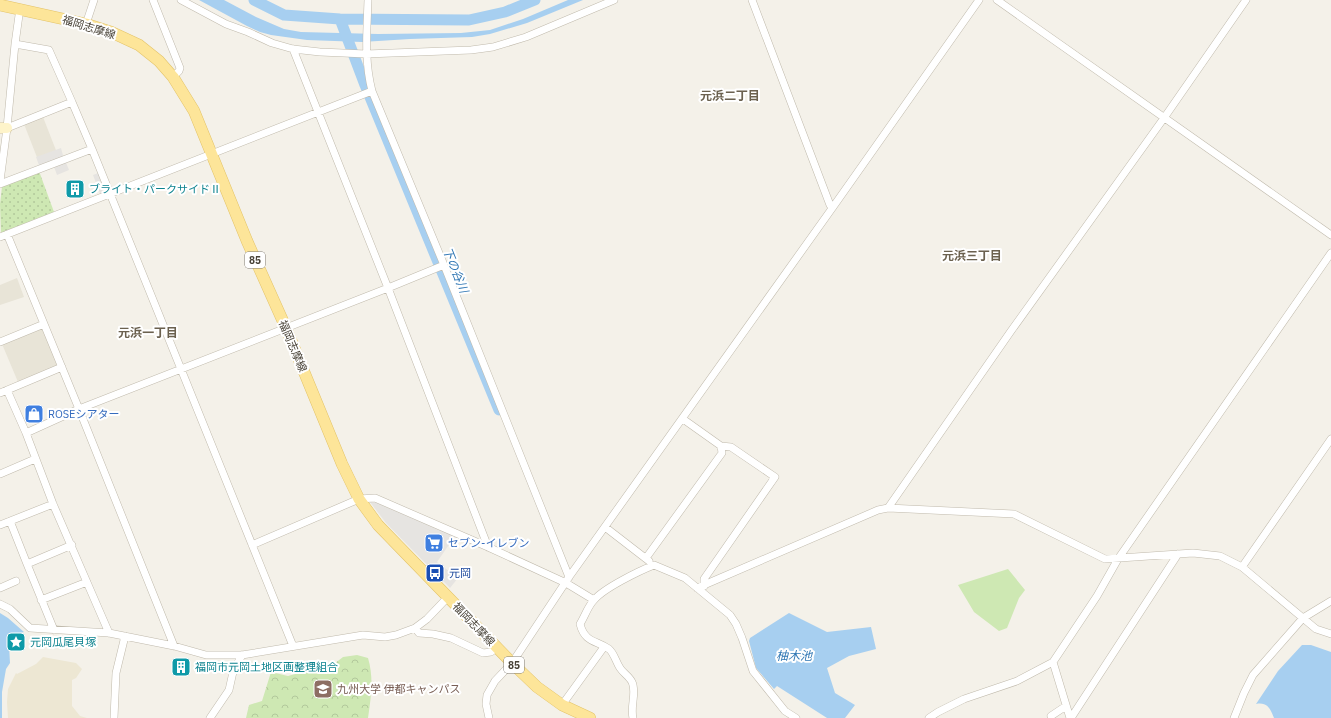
<svg xmlns="http://www.w3.org/2000/svg" width="1331" height="718" viewBox="0 0 1331 718" font-family="'IBM Plex Sans','Noto Sans JP',sans-serif">
<style>
.residential{fill:#e8e4d7}
.education{fill:#ede7d3}
.grass{fill:url(#grass-dots)}
.forest{fill:url(#forest-crowns)}
.pitch{fill:#cee8b3}
.parking{fill:#e6e4e1}
.water{fill:#a7cff0}
.lines{fill:none;stroke-linecap:round;stroke-linejoin:round}
.river{stroke:#a7cff0;stroke-width:11}
.street-casing{stroke:#c0baac;stroke-width:8}
.secondary-casing{stroke:#d4c699;stroke-width:11}
.primary-casing{stroke:#e3c368;stroke-width:12}
.street{stroke:#fff;stroke-width:7}
.secondary{stroke:#fef4ca;stroke-width:10}
.primary{stroke:#fde599;stroke-width:11}
.labels{text-anchor:middle;dominant-baseline:central;stroke-width:4;stroke-linejoin:round;paint-order:stroke}
.shield{fill:#fff;stroke:#7f7b73;stroke-width:1}
.shield-label{font-size:10px;font-weight:bold;fill:#484237}
.street-label{font-size:11px;fill:#484237;stroke:#fff}
.culture-label{font-size:11px;fill:#0d838f;stroke:#fff;text-anchor:start}
.shop-label{font-size:11px;fill:#366cbe;stroke:#fff;text-anchor:start}
.transit-label{font-size:11px;fill:#164399;stroke:#fff;text-anchor:start}
.education-label{font-size:11px;fill:#785e54;stroke:#fff;text-anchor:start}
.neighbourhood-label{font-size:12px;font-weight:bold;fill:#6b614f;stroke:#fff}
.water-label{font-size:12px;font-style:italic;fill:#3077b4;stroke:#fff}
</style>
<defs>
<pattern id="grass-dots" width="8" height="8" patternUnits="userSpaceOnUse"><rect width="8" height="8" fill="#cee8b3"/><path d="M2 2h.1M6 6h.1" fill="none" stroke="#b2c89b" stroke-width="1.8" stroke-linecap="round"/></pattern>
<pattern id="forest-crowns" width="20" height="18" patternUnits="userSpaceOnUse"><rect width="20" height="18" fill="#cee8b3"/><path d="M2 6a3 3 0 1 1 6 0M12 15a3 3 0 1 1 6 0" fill="none" stroke="#b2c89b"/></pattern>
</defs>
<rect width="100%" height="100%" fill="#f4f1e9"/>
<path class="residential" d="M 43,117 L 59,158 L 40,165 L 24,124 Z
M 17,278 L 24,297 L 0,305 L 0,285 Z
M 42,327 L 58,365 L 18,382 L 2,344 Z"/>
<path class="education" d="M 43,657 L 76,663 L 82,669 L 76,678 L 72,680 L 72,706 L 80,716 L 87,718 L 8,718 L 7,702 L 8,689 L 16,673 L 17,674 L 36,664 Z"/>
<path class="grass" d="M 39,171 L 54,212 L 1,234 L 0,204 L 2,187 Z"/>
<path class="forest" d="M 357,655 L 368,658 C 374,678 371,698 368,718 L 246,718 L 249,705 L 262,701 L 271,672 L 288,676 L 313,669 L 329,668 L 343,657 Z"/>
<path class="pitch" d="M 1008,569 L 1025,590 L 1019,598 L 1007,628 L 999,631 L 974,612 L 958,585 Z"/>
<path class="parking" d="M 61,148 L 64,159 L 40,168 L 36,157 Z
M 65,160 L 69,170 L 57,175 L 53,164 Z
M 101,172 L 109,192 L 101,196 L 93,175 Z
M 370,502 L 377,503 L 455,536 L 437,562 L 458,578 L 450,588 L 386,523 Z"/>
<path class="water" d="M 199,0 L 224,0 L 256,17 L 284,29 L 301,32 L 378,34 L 461,33 L 490,30 L 523,19 L 568,0 L 583,0 L 527,23 L 490,34 L 472,37 L 410,39 L 362,42 L 307,40 L 271,35 L 260,32 L 247,26 Z
M 0,613 L 8,618 L 24,632 L 11,635 L 9,645 L 10,663 L 6,669 L 2,692 L 2,718 L 0,718 Z
M 789,613 L 827,632 L 871,627 L 876,649 L 849,656 L 827,668 L 835,693 L 855,705 L 845,718 L 827,718 L 777,686 L 774,689 L 756,668 L 749,641 L 750,638 Z
M 1302,645 L 1311,645 L 1331,652 L 1331,718 L 1274,718 C 1270,708 1267,702 1256,704 L 1278,671 Z"/>
<g class="lines">
<path class="river" d="M 254,0 L 284,15 L 340,19 L 469,20 L 505,12 L 535,0
M 340,19 L 365,85 L 499,410"/>
<defs>
<path id="street" d="M 153,0 L 180,68 L 179,71 L 173,77
M 181,0 L 226,24 L 248,32 L 272,43 L 293,49 L 320,52 L 366,54 L 471,50 L 493,47 L 526,37 L 614,0
M 368,0 C 367,31 364,60 372,91 L 444,265 L 569,577
M 752,0 L 830,205 L 833,207
M 997,0 L 1331,235
M 86,24 L 94,0
M 15,44 L 49,50 L 72,102
M 293,49 L 388,288 L 488,547
M 7,128 L 15,44 L 20,8
M 92,149 L 293,646
M 0,181 L 7,128 L 72,102 L 92,149 L 0,184
M 7,234 L 79,409 L 174,646
M 0,237 L 372,91
M 0,342 L 44,324
M 7,390 L 26,433 L 53,504 L 109,633
M 0,393 L 62,367
M 683,419 L 721,446 L 731,447 L 775,477 L 704,579 L 704,586
M 26,433 L 79,409 L 388,288 L 444,265
M 0,474 L 35,459
M 888,508 L 1011,331 L 1164,118 L 1246,0
M 10,521 L 27,564
M 0,525 L 53,504
M 605,527 L 649,561
M 252,545 L 359,499 L 375,498 L 488,547 L 566,583 L 594,600
M 646,558 L 722,453 L 721,446
M 1242,567 L 1331,439
M 0,588 L 16,581
M 697,588 L 878,510 L 888,508 L 1014,514 L 1105,559 L 1193,553 L 1220,556 L 1242,567 L 1316,629 L 1331,634
M 41,600 L 87,582
M 0,604 L 10,609 L 30,628 L 109,633 L 174,646 L 206,655 L 242,655 L 363,635 L 385,637 L 396,635 L 415,628 L 427,619 L 448,597
M 415,628 L 419,633 L 433,634 L 451,638 L 483,653 L 491,652 L 497,647
M 54,630 L 27,564 L 72,545
M 1053,662 L 1070,718
M 562,705 L 604,647
M 1051,716 L 1066,706
M 114,718 L 116,673 L 125,636
M 210,718 L 229,690 L 233,672 L 242,655
M 489,718 L 486,704 L 487,695 L 495,681 L 512,663 L 569,577 L 833,207 L 979,0
M 633,718 C 630,706 637,692 632,682 C 629,676 623,673 620,668 C 616,662 614,653 609,649 C 596,640 585,643 580,624 C 585,616 588,606 594,600 C 604,588 639,571 654,565 L 685,578 L 730,615 L 736,624 L 742,638 L 753,671 L 785,711 L 796,718
M 929,718 L 938,712 L 964,699 L 1017,681 L 1053,662 L 1097,596 L 1118,559 L 1331,253
M 1071,718 L 1178,554
M 1234,718 L 1244,693 L 1253,675 L 1303,618 L 1331,601"/>
<path id="secondary" d="M 0,128 L 7,128"/>
<path id="primary" d="M 0,5 L 86,24 L 111,32 L 139,45 L 159,61 L 173,77 L 194,111 L 247,241 L 286,328 L 342,464 L 359,499 L 378,525 L 512,663 L 537,687 L 562,705 L 590,718"/>
</defs>
<use href="#street" class="street-casing"/>
<use href="#secondary" class="secondary-casing"/>
<use href="#primary" class="primary-casing"/>
<use href="#street" class="street"/>
<use href="#secondary" class="secondary"/>
<use href="#primary" class="primary"/>
</g>
<defs>
<symbol id="building-square" viewBox="-11 -11 22 22"><rect x="-9" y="-9" width="18" height="18" rx="4" fill="#0f9aa8" stroke="#fff"/><path d="M-4-6H4V6H1V3H-1V6H-4ZM-2.5-4.3h1.7v1.8h-1.7ZM.8-4.3h1.7v1.8H.8ZM-2.5-1h1.7V.8h-1.7ZM.8-1h1.7V.8H.8Z" fill="#fff"/></symbol>
<symbol id="shop-square" viewBox="-11 -11 22 22"><rect x="-9" y="-9" width="18" height="18" rx="4" fill="#3f7fe0" stroke="#fff"/><path d="M-5-2.5h2.3a2.7 3.5 0 0 1 5.4 0H5L5.5 6h-11ZM-1.5-2.5h3a1.5 2.3 0 0 0-3 0Z" fill="#fff"/></symbol>
<symbol id="supermarket-square" viewBox="-11 -11 22 22"><rect x="-9" y="-9" width="18" height="18" rx="4" fill="#3f7fe0" stroke="#fff"/><path d="M-6-5.5h2.5l.6 2H6L4.5 2H-2.5L-4.4-4H-6ZM-1.5 3.2a1.3 1.3 0 1 0 .1 0ZM3 3.2a1.3 1.3 0 1 0 .1 0Z" fill="#fff"/></symbol>
<symbol id="bus-square" viewBox="-11 -11 22 22"><rect x="-9" y="-9" width="18" height="18" rx="4" fill="#1a4fb4" stroke="#fff"/><path d="M-5-6H5V4H4V6H2V4H-2V6H-4V4H-5ZM-3.5-4V0h7V-4ZM-3.5 1.2v1.5H-2V1.2ZM2 1.2v1.5H3.5V1.2Z" fill="#fff"/></symbol>
<symbol id="sight-square" viewBox="-11 -11 22 22"><rect x="-9" y="-9" width="18" height="18" rx="4" fill="#0f9aa8" stroke="#fff"/><path d="M0-6L1.8-2.2L6-1.7L2.9 1.2L3.7 5.4L0 3.3L-3.7 5.4L-2.9 1.2L-6-1.7L-1.8-2.2Z" fill="#fff"/></symbol>
<symbol id="university-square" viewBox="-11 -11 22 22"><rect x="-9" y="-9" width="18" height="18" rx="4" fill="#8d6e63" stroke="#fff"/><path d="M0-5L7-2L0 1L-7-2ZM-4 1L0 2.5L4 1V4Q0 6-4 4Z" fill="#fff"/></symbol>
</defs>
<g fill-rule="evenodd">
<use href="#building-square" x="64" y="178" width="22" height="22"/>
<use href="#shop-square" x="23" y="403" width="22" height="22"/>
<use href="#supermarket-square" x="423" y="532" width="22" height="22"/>
<use href="#bus-square" x="424" y="562" width="22" height="22"/>
<use href="#sight-square" x="5" y="631" width="22" height="22"/>
<use href="#building-square" x="170" y="656" width="22" height="22"/>
<use href="#university-square" x="312" y="678" width="22" height="22"/>
</g>
<g class="labels">
<g class="shield">
<rect x="245" y="252" width="20" height="16" rx="3"/>
<rect x="504" y="657" width="20" height="16" rx="3"/>
</g>
<g class="shield-label">
<text x="255" y="260">85</text>
<text x="514" y="665">85</text>
</g>
<g class="street-label">
<text transform="translate(89 27) rotate(17)">福岡志摩線</text>
<text transform="translate(293 346) rotate(67)">福岡志摩線</text>
<text transform="translate(474 624) rotate(46)">福岡志摩線</text>
</g>
<g class="culture-label">
<text x="89" y="189">ブライト・パークサイドⅡ</text>
<text x="30" y="642">元岡瓜尾貝塚</text>
<text x="195" y="667">福岡市元岡土地区画整理組合</text>
</g>
<g class="shop-label">
<text x="48" y="414">ROSEシアター</text>
<text x="448" y="543">セブン-イレブン</text>
</g>
<g class="transit-label">
<text x="449" y="573">元岡</text>
</g>
<g class="education-label">
<text x="337" y="689">九州大学 伊都キャンパス</text>
</g>
<g class="neighbourhood-label">
<text x="730" y="95">元浜二丁目</text>
<text x="972" y="255">元浜三丁目</text>
<text x="148" y="332">元浜一丁目</text>
</g>
<g class="water-label">
<text transform="translate(456 270) rotate(68)">下の谷川</text>
<text x="794" y="655">柚木池</text>
</g>
</g>
</svg>
